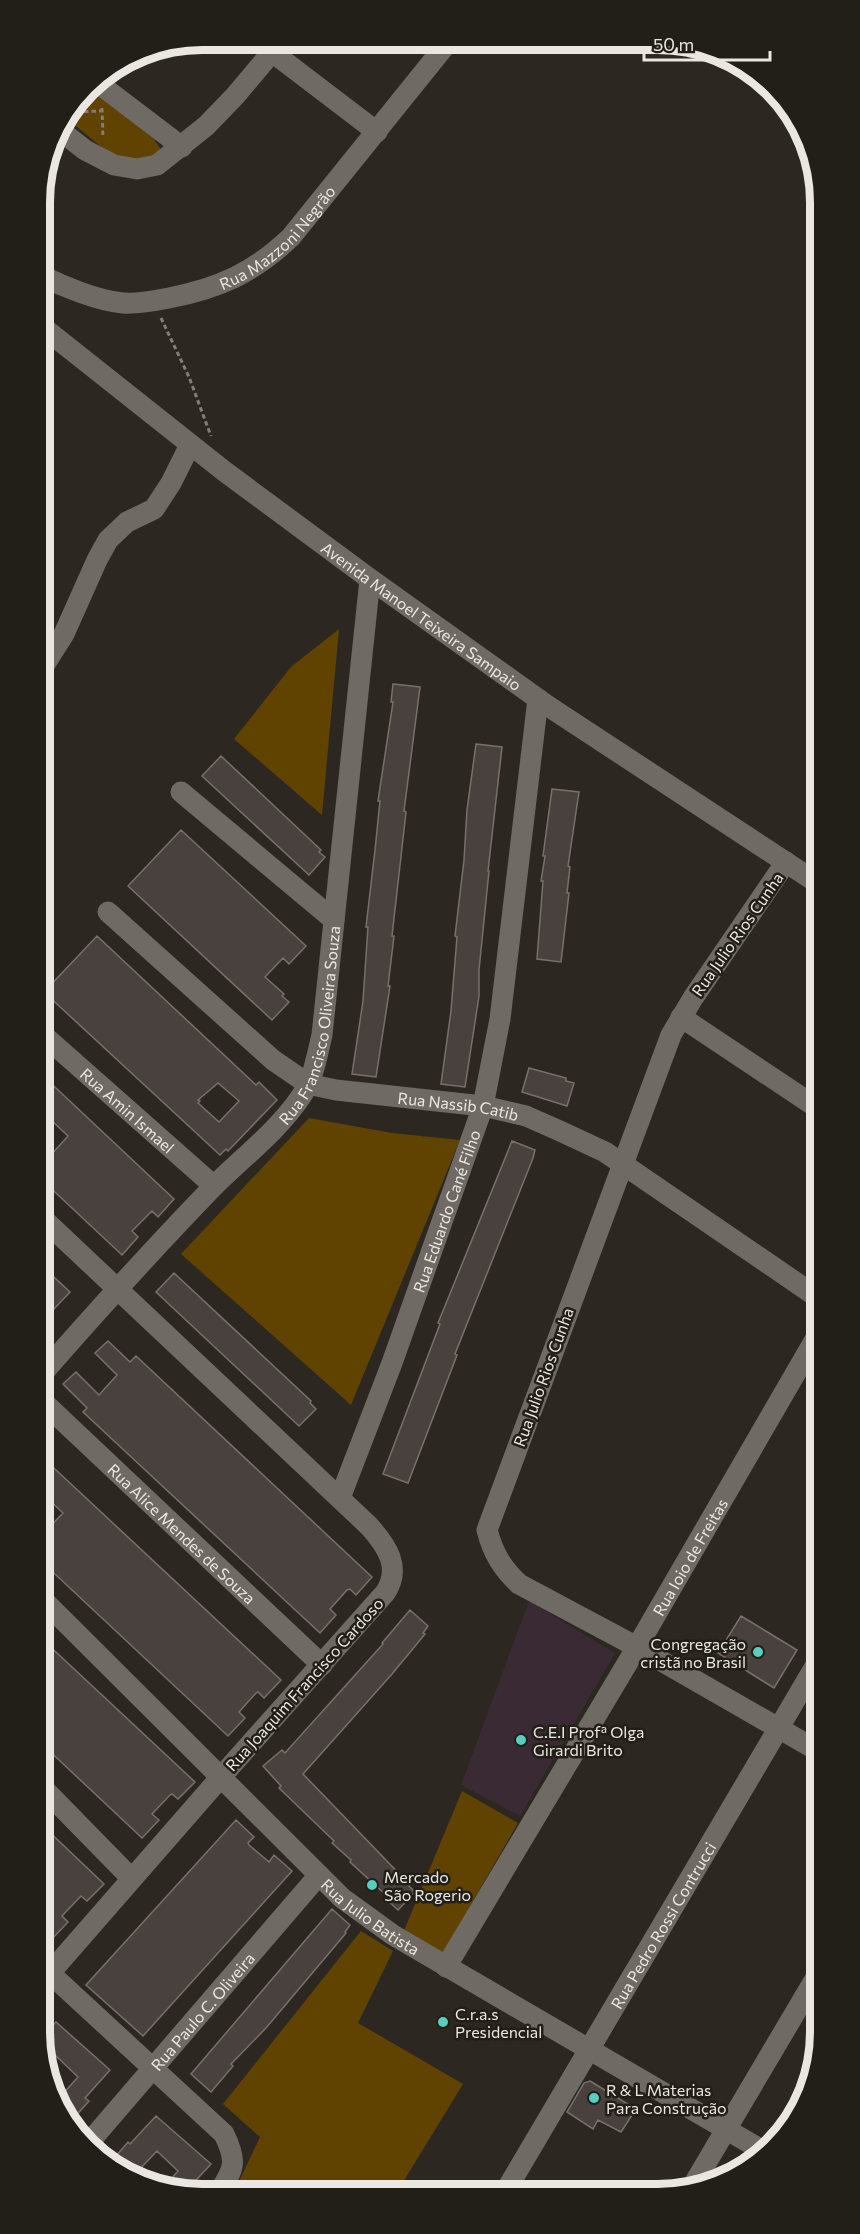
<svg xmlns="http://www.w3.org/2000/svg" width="860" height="2234" viewBox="0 0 860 2234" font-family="Commissioner,sans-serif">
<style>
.education{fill:#3a2a34}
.green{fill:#614301}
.building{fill:#49413e;stroke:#796f6d;stroke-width:1.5;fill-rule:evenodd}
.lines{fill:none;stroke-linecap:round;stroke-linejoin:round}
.path{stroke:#817d78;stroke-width:3;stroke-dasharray:4.5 3;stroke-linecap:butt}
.minor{stroke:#6f6a63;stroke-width:21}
.poi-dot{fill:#59cebe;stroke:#221e18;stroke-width:2}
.labels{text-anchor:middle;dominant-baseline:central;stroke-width:5;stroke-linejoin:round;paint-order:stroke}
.street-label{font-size:16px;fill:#eae7e3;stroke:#221e18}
.poi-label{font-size:16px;fill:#eae7e3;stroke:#221e18;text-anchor:start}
.rim{fill:none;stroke:#eae7e3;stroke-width:8}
</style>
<rect width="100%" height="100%" fill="#2c2821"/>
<path class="education" d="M 529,1601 L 615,1653 L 520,1816 L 461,1785 Z"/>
<path class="green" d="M 89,86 L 154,139 L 163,153 L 148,166 L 117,160 L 65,117 Z
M 339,629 L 322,815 L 234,739 L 291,667 Z
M 309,1118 L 392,1133 L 460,1140 L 351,1405 L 181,1254 Z
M 462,1791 L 518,1823 L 443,1953 L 403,1933 Z
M 361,1931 L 393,1951 L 358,2023 L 463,2084 L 397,2192 L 234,2192 L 260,2137 L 223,2104 Z"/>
<path class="building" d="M 393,684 L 420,687 L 404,811 L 406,812 L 392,936 L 394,936 L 388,986 L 390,986 L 376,1077 L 352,1074 L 363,1001 L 368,927 L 366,927 L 375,850 L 380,801 L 378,801 L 393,702 L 391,702 Z
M 476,744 L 502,747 L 488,871 L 489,871 L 479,970 L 479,996 L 465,1087 L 441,1084 L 451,1011 L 457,937 L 455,936 L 464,860 L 467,810 Z
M 221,756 L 321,850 L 319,852 L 325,857 L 309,875 L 202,776 Z
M 552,789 L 579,792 L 568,866 L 570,867 L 567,893 L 569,893 L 561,962 L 537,959 L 543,881 L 541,881 L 545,856 L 543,856 Z
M 181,830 L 306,946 L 289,964 L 283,958 L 265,977 L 284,994 L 282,996 L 289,1002 L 272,1020 L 128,886 Z
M 97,936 L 256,1085 L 259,1082 L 277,1100 L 228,1151 L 226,1149 L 220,1155 L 44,992 ZM 218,1083 L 239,1101 L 219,1122 L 198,1103 L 200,1101 L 198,1100 Z
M 529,1068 L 566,1078 L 566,1081 L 574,1083 L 567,1106 L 522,1092 Z
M 41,1074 L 174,1199 L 158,1217 L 152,1211 L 132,1231 L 138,1237 L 122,1255 L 41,1179 L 41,1146 L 51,1155 L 68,1136 L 50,1119 L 52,1117 L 41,1107 Z
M 512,1141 L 535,1150 L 533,1158 L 455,1354 L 457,1355 L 408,1483 L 383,1474 L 440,1324 L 438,1323 L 445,1306 Z
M 41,1265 L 70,1292 L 53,1310 L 41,1298 Z
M 174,1273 L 311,1401 L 310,1403 L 316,1409 L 299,1426 L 156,1292 Z
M 108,1341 L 130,1362 L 136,1356 L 372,1577 L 356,1595 L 350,1589 L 347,1590 L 330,1609 L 336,1615 L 320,1633 L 83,1412 L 87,1408 L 63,1384 L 76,1372 L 99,1395 L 117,1375 L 95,1353 Z
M 41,1456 L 281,1680 L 264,1698 L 258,1692 L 256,1693 L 239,1712 L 245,1718 L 228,1736 L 41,1561 L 41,1536 L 63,1513 L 41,1492 Z
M 410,1610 L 428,1626 L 423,1633 L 425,1634 L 392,1674 L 303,1774 L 410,1885 L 409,1886 L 415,1892 L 398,1910 L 385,1898 L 387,1896 L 350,1862 L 351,1860 L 332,1843 L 334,1841 L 279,1788 L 281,1786 L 263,1766 L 282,1750 L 285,1753 L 383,1644 L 382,1643 Z
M 741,1616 L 797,1650 L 774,1688 L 718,1653 Z
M 42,1639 L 195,1782 L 178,1799 L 172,1794 L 170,1795 L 152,1814 L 159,1820 L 142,1838 L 42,1744 L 42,1695 L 53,1683 L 42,1672 Z
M 236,1820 L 254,1837 L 248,1843 L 249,1845 L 269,1862 L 274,1855 L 292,1871 L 143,2036 L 86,1985 Z
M 42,1825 L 104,1884 L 87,1901 L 81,1896 L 62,1916 L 68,1922 L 51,1940 L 42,1931 Z
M 332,1909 L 350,1925 L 345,1932 L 346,1933 L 266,2028 L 231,2064 L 233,2066 L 211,2092 L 191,2074 Z
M 56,2022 L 110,2070 L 85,2098 L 89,2101 L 72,2120 L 60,2097 L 78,2077 L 54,2054 L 43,2066 L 42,2064 L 42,2036 Z
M 590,2081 L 636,2109 L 621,2132 L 598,2120 L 593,2129 L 567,2112 L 584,2083 Z
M 156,2116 L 211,2164 L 185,2192 L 170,2192 L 163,2188 L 178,2171 L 157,2151 L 136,2173 L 116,2156 L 128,2142 L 130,2144 Z"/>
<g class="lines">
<path class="path" d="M 102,108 L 103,138
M 69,112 L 102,111
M 161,318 L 189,377 L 211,436"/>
<g class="minor">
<path d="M 272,52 L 377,132"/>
<path d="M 94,80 L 182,147"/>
<path d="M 57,128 L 85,150 L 114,165 L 137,169 L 157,165 L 206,126 L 235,96 L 282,40"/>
<path id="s1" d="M 40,275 C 62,286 98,301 123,303 C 138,304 154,301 169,298 C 220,288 253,273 291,237 L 449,41"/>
<path id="s2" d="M 40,325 L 224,471 L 370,579 L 548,706 L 819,884"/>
<path d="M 40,672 L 64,634 L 97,560 L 108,540 L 127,522 L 154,509 L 171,483 L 190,445"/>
<path d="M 181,792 L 334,920"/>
<path d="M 786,862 L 693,998 L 671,1035 L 487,1530 C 493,1553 502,1568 519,1584 L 637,1647 L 820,1752"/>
<path id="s3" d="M 108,912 L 273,1060 L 308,1084 L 336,1090 L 483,1106 L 526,1116 L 560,1131 L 605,1152 L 820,1299"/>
<path d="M 681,1017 L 819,1109"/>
<path id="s4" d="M 41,1033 L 214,1186"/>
<path d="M 41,1217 L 369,1526 C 387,1546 402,1568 385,1593 L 220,1778 L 42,1982"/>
<path id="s5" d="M 41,1375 C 97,1311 154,1248 213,1187 C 243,1157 279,1130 302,1095 C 314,1077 317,1055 322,1035 L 370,579"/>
<path id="s6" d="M 41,1400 L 322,1665"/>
<path id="s7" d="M 340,1498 L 392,1363 L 483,1106 L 500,1019 L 538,699"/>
<path id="s8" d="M 41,1598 L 342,1898 L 393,1935 L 765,2152"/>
<path d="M 42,1787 L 131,1878"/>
<path d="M 42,1966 L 224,2134 C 237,2161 235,2168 219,2192"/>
<path id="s9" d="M 446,1967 L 637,1647 L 820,1331"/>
<path id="s10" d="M 86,2146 L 319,1875"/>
<path id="s11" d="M 505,2192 L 820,1658"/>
<path d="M 689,2192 L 821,1969"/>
</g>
</g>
<g class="poi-dot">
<circle cx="758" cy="1652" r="6"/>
<circle cx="521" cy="1740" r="6"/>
<circle cx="372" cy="1885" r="6"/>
<circle cx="443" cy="2022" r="6"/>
<circle cx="594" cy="2098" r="6"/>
</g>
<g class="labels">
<g class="street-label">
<text stroke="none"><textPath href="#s1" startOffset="262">Rua Mazzoni Negrão</textPath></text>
<text stroke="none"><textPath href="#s2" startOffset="480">Avenida Manoel Teixeira Sampaio</textPath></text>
<text transform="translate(737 934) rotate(-55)">Rua Julio Rios Cunha</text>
<text stroke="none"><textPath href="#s5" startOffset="453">Rua Francisco Oliveira Souza</textPath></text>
<text stroke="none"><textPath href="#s3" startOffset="416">Rua Nassib Catib</textPath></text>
<text stroke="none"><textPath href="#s4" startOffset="116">Rua Amin Ismael</textPath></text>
<text stroke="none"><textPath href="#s7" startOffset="306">Rua Eduardo Cané Filho</textPath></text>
<text transform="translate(543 1377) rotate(-70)">Rua Julio Rios Cunha</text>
<text stroke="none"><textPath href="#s6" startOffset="194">Rua Alice Mendes de Souza</textPath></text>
<text stroke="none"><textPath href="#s9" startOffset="477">Rua Ioio de Freitas</textPath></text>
<text transform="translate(304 1684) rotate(-48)">Rua Joaquim Francisco Cardoso</text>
<text stroke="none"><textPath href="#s8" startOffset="459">Rua Julio Batista</textPath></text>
<text stroke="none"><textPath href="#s11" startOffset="310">Rua Pedro Rossi Contrucci</textPath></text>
<text stroke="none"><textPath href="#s10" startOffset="178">Rua Paulo C. Oliveira</textPath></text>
</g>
<g class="poi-label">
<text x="746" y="1643" text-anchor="end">Congregação<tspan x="746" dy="18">cristã no Brasil</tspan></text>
<text x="533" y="1731">C.E.I Profª Olga<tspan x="533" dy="18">Girardi Brito</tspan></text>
<text x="384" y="1876">Mercado<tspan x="384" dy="18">São Rogerio</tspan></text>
<text x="455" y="2013">C.r.a.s<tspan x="455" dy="18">Presidencial</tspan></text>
<text x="606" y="2089">R &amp; L Materias<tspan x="606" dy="18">Para Construção</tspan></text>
</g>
</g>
<path d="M0 0H860V2234H0ZM202 50H658A152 152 0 0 1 810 202V2032A152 152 0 0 1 658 2184H202A152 152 0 0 1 50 2032V202A152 152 0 0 1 202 50Z" fill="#221e18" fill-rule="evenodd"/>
<path class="rim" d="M202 50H658A152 152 0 0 1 810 202V2032A152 152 0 0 1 658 2184H202A152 152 0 0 1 50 2032V202A152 152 0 0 1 202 50Z"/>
<path d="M644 51v9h126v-9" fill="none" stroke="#eae7e3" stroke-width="3"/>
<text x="653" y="51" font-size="18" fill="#eae7e3" stroke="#221e18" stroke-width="4.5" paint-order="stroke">50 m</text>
</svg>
